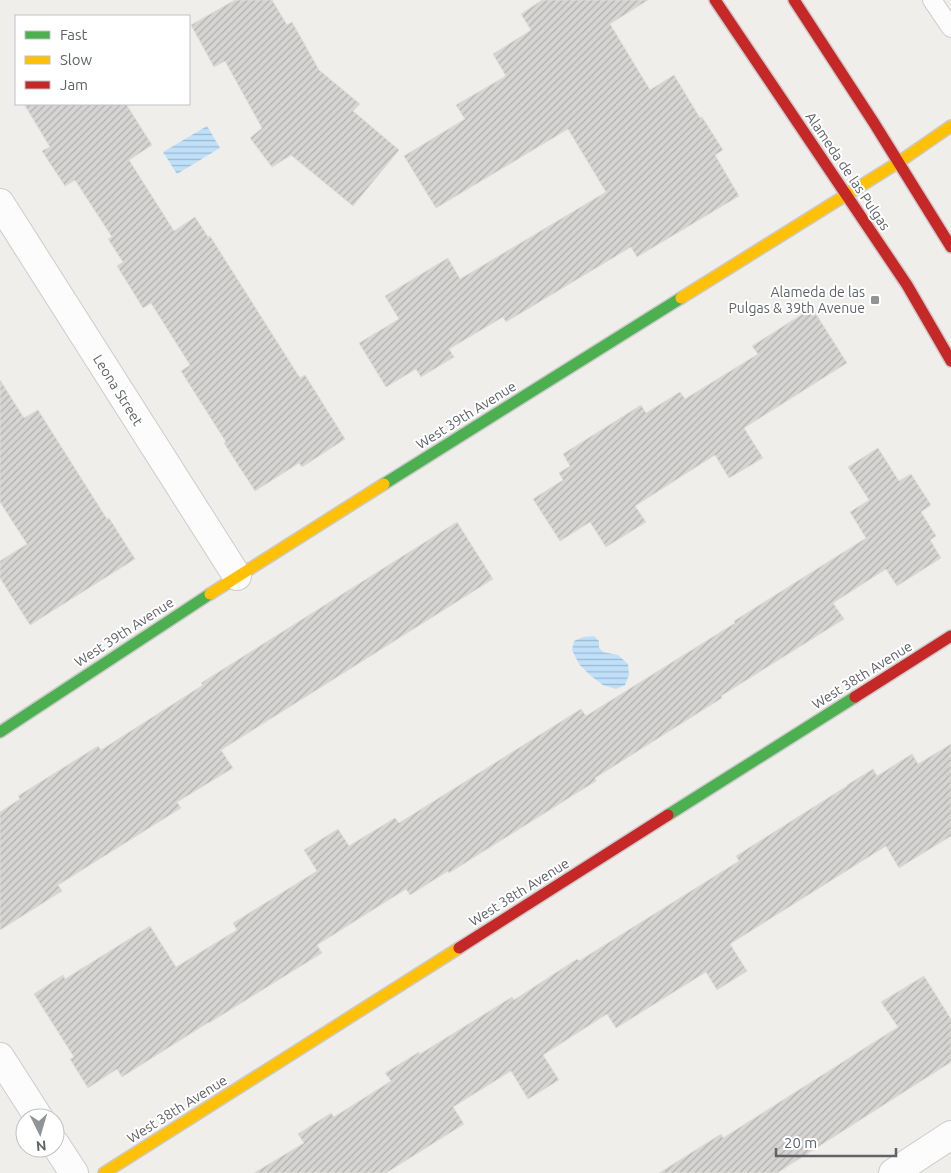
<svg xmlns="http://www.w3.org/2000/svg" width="951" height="1173" viewBox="0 0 951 1173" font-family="Ubuntu,sans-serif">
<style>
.water{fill:url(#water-rules)}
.building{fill:url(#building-hatch);stroke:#deddd9}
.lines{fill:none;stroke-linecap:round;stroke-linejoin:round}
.lane-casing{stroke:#cbcccc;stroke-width:20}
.street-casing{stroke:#cbcccc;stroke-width:30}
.fast-casing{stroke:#cacacb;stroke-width:14}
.slow-casing{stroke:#cacacb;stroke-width:14}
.jam-casing{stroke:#cacacb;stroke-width:14}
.lane{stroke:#fdfcfc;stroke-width:18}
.street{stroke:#fdfcfc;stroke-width:28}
.fast{stroke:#4caf50;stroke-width:11}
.slow{stroke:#ffc107;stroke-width:11}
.jam{stroke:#c62828;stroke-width:11}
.poi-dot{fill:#919496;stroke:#fff;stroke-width:2}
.labels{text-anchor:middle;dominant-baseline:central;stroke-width:4;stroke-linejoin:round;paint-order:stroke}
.street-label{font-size:14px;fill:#5f6368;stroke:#fff}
.poi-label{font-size:14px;fill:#5f6368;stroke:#fff;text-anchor:end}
</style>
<defs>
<pattern id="water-rules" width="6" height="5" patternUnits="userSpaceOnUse" patternTransform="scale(1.25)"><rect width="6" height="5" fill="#bfe0f9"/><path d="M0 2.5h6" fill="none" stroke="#9eb9cd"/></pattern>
<pattern id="building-hatch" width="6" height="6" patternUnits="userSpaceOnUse" patternTransform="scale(1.25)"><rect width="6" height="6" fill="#d6d5d3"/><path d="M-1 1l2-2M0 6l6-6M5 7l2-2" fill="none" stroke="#b1b0af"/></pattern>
</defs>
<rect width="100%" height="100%" fill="#efeeea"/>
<path class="water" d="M 207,126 L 220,148 L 177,174 L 163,152 Z
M 594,636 L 599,641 L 599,648 L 603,652 L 618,655 L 628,664 L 629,675 L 625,685 L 616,689 L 603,685 L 591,676 L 579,664 L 572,650 L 574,641 L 583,637 Z"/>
<path class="building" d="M 235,0 L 272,0 L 287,25 L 292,22 L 319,70 L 360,104 L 353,111 L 399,150 L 353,206 L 291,155 L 272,167 L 250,138 L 262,128 L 225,61 L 214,67 L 191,25 Z
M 542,0 L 648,0 L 610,24 L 650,90 L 674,75 L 700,118 L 702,117 L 723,150 L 715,155 L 739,196 L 637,257 L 631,247 L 506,322 L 503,317 L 449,349 L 454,357 L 421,377 L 416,369 L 386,387 L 359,343 L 399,319 L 385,296 L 448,258 L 460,279 L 606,192 L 568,129 L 436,208 L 404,156 L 465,119 L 456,105 L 506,76 L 493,54 L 531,30 L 521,14 Z
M 24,104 L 126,104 L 152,145 L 129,160 L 174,231 L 195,217 L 208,237 L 210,236 L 300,378 L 305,375 L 345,439 L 302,467 L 299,463 L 255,491 L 224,443 L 226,442 L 181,371 L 190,365 L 151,303 L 143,308 L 117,266 L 123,262 L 108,239 L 112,237 L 75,180 L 65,186 L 42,151 L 50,147 Z
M 812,308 L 847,363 L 744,428 L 763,458 L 729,478 L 715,455 L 635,506 L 646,522 L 606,547 L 590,522 L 560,541 L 533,499 L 563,480 L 559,473 L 570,466 L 563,454 L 641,405 L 646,413 L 680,392 L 685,399 L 758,354 L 752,346 Z
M 0,380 L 24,418 L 38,410 L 107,519 L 109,518 L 135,559 L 30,625 L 0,578 L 0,561 L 27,544 L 0,502 Z
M 878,448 L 899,481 L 911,474 L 931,505 L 921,512 L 936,536 L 930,540 L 941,558 L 897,586 L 886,569 L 833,603 L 844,619 L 721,696 L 722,698 L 595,778 L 596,781 L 449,873 L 448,871 L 410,895 L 406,889 L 317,945 L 322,953 L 209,1023 L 209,1022 L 122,1077 L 117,1069 L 88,1088 L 70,1059 L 74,1057 L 34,994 L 63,975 L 65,979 L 150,926 L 176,967 L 237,930 L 233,923 L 317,871 L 304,850 L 338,829 L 349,846 L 395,818 L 399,823 L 581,709 L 586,716 L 735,623 L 734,621 L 866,538 L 850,512 L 869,500 L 848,467 Z
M 457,522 L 493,579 L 221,750 L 233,768 L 177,802 L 181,808 L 58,885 L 62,891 L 0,930 L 0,812 L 20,799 L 18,796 L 98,746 L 101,750 L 203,685 L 201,683 Z
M 951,744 L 951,836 L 899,868 L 886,846 L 730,944 L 747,971 L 717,990 L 706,972 L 616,1028 L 607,1014 L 543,1055 L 559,1080 L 528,1099 L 511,1071 L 453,1107 L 464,1124 L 386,1173 L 254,1173 L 304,1143 L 298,1134 L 331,1113 L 334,1117 L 391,1081 L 385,1073 L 419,1052 L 420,1054 L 512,997 L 514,1000 L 577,959 L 579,961 L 739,861 L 736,856 L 847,786 L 847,785 L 873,769 L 877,776 L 912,754 L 918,764 Z
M 924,976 L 951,1019 L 951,1062 L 777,1173 L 659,1173 L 721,1134 L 723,1138 L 898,1027 L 881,1002 Z"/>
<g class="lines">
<defs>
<path id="lane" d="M 932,0 L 951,28"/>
<path id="street" d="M 0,203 L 237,576
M 0,1057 L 39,1118
M 55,1144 L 74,1173
M 893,1173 L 951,1135"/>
<path id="fast" d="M 384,484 L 681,298
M 0,732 L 210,594
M 668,815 L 855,697"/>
<path id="slow" d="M 681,298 L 899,162 L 951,126
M 210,594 L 384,484
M 104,1173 L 459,948"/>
<path id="jam" d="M 715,0 L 907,285 L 951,361
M 794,0 L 874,123 L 951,247
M 855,697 L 951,636
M 459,948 L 668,815"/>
</defs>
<use href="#lane" class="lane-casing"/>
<use href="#street" class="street-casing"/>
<use href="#fast" class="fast-casing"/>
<use href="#slow" class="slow-casing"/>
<use href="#jam" class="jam-casing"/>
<use href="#lane" class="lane"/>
<use href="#street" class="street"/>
<use href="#fast" class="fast"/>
<use href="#slow" class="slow"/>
<use href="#jam" class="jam"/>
</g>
<rect class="poi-dot" x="870" y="295" width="10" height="10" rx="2.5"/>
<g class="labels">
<g class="street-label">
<text transform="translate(848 171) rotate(56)">Alameda de las Pulgas</text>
<text transform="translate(118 390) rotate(58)">Leona Street</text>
<text transform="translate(466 415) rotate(-32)">West 39th Avenue</text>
<text transform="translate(124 632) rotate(-33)">West 39th Avenue</text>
<text transform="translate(862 675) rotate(-32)">West 38th Avenue</text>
<text transform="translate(519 892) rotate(-32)">West 38th Avenue</text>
<text transform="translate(177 1109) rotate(-32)">West 38th Avenue</text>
</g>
<g class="poi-label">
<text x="865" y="292">Alameda de las<tspan x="865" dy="16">Pulgas &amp; 39th Avenue</tspan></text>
</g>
</g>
<rect x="15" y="15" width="175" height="90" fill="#ffffff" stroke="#bfc1c3"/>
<rect x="25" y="31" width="25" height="8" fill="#4caf50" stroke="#bfc1c3"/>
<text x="60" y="40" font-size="15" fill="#5f6368">Fast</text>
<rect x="25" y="56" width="25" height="8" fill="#ffc107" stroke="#bfc1c3"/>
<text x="60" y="65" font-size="15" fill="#5f6368">Slow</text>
<rect x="25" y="81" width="25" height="8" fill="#c62828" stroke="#bfc1c3"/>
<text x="60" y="90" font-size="15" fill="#5f6368">Jam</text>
<g transform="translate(40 1133) rotate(175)"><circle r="24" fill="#ffffff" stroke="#bfc1c3"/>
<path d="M0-4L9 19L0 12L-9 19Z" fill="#919496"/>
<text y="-8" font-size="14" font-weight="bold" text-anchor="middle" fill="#5f6368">N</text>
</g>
<path d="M776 1148v8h120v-8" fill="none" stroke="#5f6368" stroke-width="2.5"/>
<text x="784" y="1148" font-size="15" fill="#5f6368" stroke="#ffffff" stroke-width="4" paint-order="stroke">20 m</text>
</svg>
